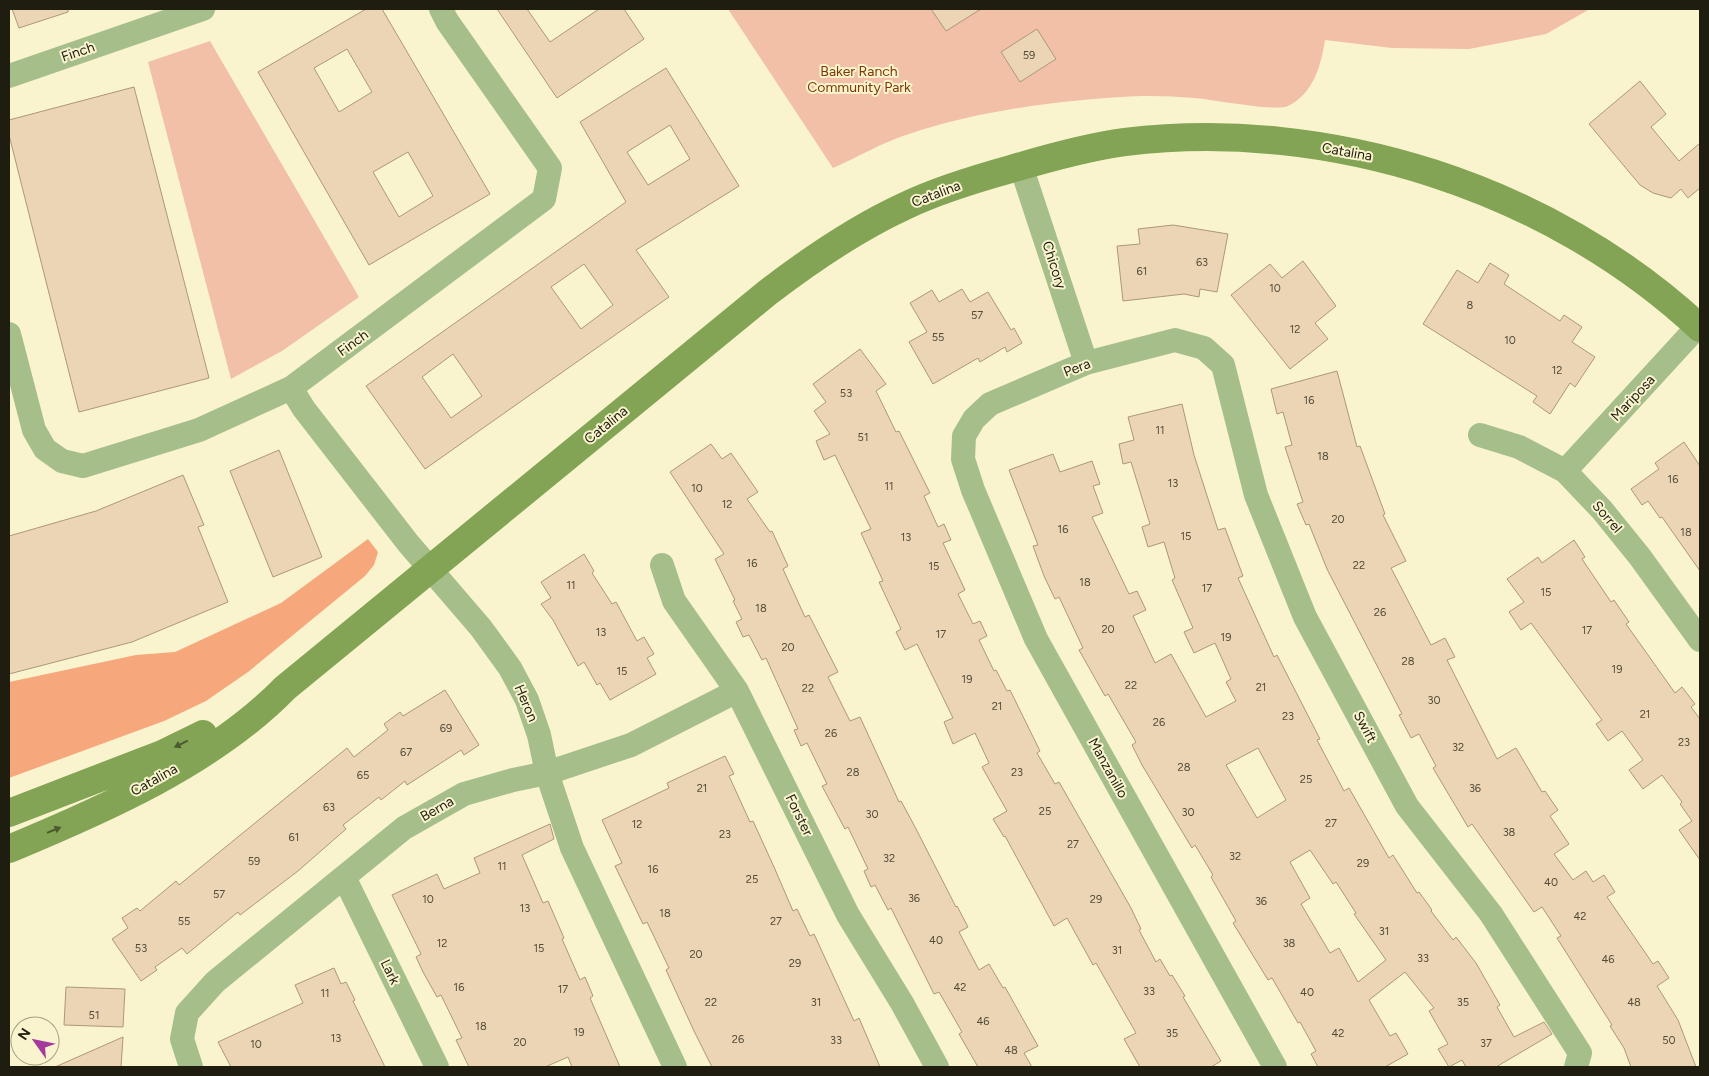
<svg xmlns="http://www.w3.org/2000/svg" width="1709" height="1076" viewBox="0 0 1709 1076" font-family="Figtree,sans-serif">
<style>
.green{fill:#f1c0a6}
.forest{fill:#f6a77c}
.building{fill:#ecd5b5;stroke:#ad9779;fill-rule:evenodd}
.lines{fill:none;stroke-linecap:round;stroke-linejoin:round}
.street{stroke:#a6bf8a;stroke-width:24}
.secondary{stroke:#82a454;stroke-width:28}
.oneway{fill:#4c5a2e}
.labels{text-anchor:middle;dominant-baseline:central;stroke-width:4;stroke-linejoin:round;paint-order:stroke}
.number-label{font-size:11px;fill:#524b38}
.street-label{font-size:14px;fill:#1f1d0f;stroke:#f9f4ce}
.park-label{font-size:14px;fill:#7d3803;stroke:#f9f4ce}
</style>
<rect width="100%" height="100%" fill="#f9f4ce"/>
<path class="green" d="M 728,9 L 1590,9 L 1546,34 L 1469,49 L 1392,48 L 1325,40 C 1321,65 1314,93 1288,106 C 1274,112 1212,99 1194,98 C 1171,96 1145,95 1122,97 C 1053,101 974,112 909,134 C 883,142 858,157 833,168 Z
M 210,41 L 359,297 L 282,351 L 231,379 L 148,62 Z"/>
<path class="forest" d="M 368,539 L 378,552 L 374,565 L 365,576 L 248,672 L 206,701 L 164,721 L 9,778 L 9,682 L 136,655 L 175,652 L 281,603 Z"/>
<path class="building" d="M 12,9 L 68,9 L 68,12 L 19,28 Z
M 366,9 L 382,9 L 490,194 L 369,265 L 258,72 ZM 347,49 L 372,92 L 339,112 L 314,68 ZM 408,152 L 433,196 L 399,217 L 373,172 Z
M 497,9 L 527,9 L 550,42 L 599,9 L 624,9 L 644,39 L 557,98 Z
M 931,9 L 981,9 L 946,31 Z
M 1037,29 L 1056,59 L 1020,82 L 1001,52 Z
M 666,68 L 739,186 L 636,250 L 669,297 L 425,469 L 366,386 L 626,202 L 580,122 ZM 670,125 L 690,159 L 648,185 L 627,152 ZM 584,264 L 613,305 L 581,329 L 551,287 ZM 453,354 L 482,396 L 451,418 L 422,377 Z
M 1640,81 L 1666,114 L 1651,127 L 1679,161 L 1700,143 L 1700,188 L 1688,198 L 1681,189 L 1671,198 L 1653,193 L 1640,185 L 1589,124 Z
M 134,87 L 209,378 L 79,412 L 9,135 L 9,120 Z
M 1173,225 L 1228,234 L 1217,292 L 1200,289 L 1199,297 L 1184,294 L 1123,301 L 1117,246 L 1140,244 L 1138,229 Z
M 1303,261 L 1336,306 L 1315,323 L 1328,339 L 1290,369 L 1231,295 L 1270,264 L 1282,278 Z
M 1490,263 L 1509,275 L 1504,284 L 1560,321 L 1564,315 L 1582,327 L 1572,342 L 1595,357 L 1575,387 L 1570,383 L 1550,414 L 1533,402 L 1537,396 L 1423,324 L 1457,270 L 1478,283 Z
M 962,289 L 970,302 L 988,292 L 1011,330 L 1014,328 L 1022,343 L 1007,352 L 1005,347 L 980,362 L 978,358 L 933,384 L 909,342 L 927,332 L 910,303 L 932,290 L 939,302 Z
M 860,349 L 886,384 L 876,391 L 896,432 L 899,431 L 930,493 L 924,496 L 938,527 L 944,524 L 951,540 L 943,543 L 965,590 L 958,594 L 973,624 L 980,621 L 987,636 L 979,640 L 994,671 L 996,670 L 1007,691 L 1010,690 L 1040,751 L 1037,753 L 1055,784 L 1059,782 L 1131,908 L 1141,929 L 1139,930 L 1156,962 L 1160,959 L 1170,976 L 1172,975 L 1185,996 L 1183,997 L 1221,1061 L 1211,1067 L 1140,1067 L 1124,1039 L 1136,1033 L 1096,963 L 1093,965 L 1067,918 L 1054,926 L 1005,836 L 1004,837 L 993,819 L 1007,811 L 982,767 L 989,763 L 975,733 L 953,744 L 944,722 L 953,718 L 917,644 L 905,650 L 896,632 L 901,629 L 879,582 L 883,581 L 861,533 L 871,529 L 835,455 L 824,460 L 816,441 L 830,434 L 814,411 L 826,402 L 813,384 Z
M 1337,371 L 1357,447 L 1360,446 L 1385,514 L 1383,515 L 1406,561 L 1391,568 L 1431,645 L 1445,638 L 1455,657 L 1447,660 L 1497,759 L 1516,748 L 1542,792 L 1545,791 L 1558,810 L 1550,816 L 1569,844 L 1554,854 L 1573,880 L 1586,871 L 1593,882 L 1604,875 L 1615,892 L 1607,897 L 1653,964 L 1658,961 L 1669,978 L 1657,986 L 1678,1020 L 1696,1067 L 1631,1067 L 1624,1048 L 1610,1026 L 1612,1025 L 1557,938 L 1561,936 L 1542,907 L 1534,912 L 1472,824 L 1468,827 L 1433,768 L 1436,766 L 1419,734 L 1411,738 L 1399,715 L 1402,714 L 1327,569 L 1309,524 L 1306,525 L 1297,504 L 1303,502 L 1285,447 L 1292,445 L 1283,412 L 1277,414 L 1271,389 Z
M 1182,404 L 1194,455 L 1218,530 L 1225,528 L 1243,576 L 1238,578 L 1274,657 L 1277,655 L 1320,739 L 1317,740 L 1344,791 L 1349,788 L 1389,858 L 1393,855 L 1417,893 L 1419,892 L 1432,910 L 1431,911 L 1453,940 L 1456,937 L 1476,963 L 1500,1005 L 1497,1007 L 1514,1037 L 1544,1022 L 1552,1034 L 1496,1067 L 1466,1067 L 1462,1060 L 1449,1067 L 1438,1049 L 1448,1044 L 1429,1011 L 1434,1008 L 1405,972 L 1369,1000 L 1390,1036 L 1396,1033 L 1408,1054 L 1385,1067 L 1318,1067 L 1311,1054 L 1316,1051 L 1300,1022 L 1298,1023 L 1272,978 L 1268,980 L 1233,923 L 1236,921 L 1211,877 L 1213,875 L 1195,845 L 1192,848 L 1142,765 L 1132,745 L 1136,742 L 1108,694 L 1105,696 L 1079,650 L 1083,648 L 1059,597 L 1055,599 L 1044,576 L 1033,546 L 1038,545 L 1009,470 L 1053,454 L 1060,472 L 1092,461 L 1100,484 L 1093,486 L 1103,513 L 1092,517 L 1129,594 L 1137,591 L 1146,610 L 1133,616 L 1155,663 L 1171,654 L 1206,717 L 1236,701 L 1226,682 L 1231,679 L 1215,643 L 1194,653 L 1184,632 L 1193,628 L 1172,580 L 1175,578 L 1164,542 L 1148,547 L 1142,527 L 1150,524 L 1131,462 L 1123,464 L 1119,444 L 1134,440 L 1128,417 ZM 1258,748 L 1286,800 L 1257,818 L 1226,765 ZM 1310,850 L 1333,884 L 1336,882 L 1356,913 L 1354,914 L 1386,960 L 1358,982 L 1339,948 L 1330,953 L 1301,904 L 1310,898 L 1290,862 Z
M 1684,442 L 1700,466 L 1700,571 L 1662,517 L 1660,518 L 1648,501 L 1642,505 L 1631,489 L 1659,469 L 1655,463 Z
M 711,444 L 722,459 L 731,453 L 758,492 L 747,499 L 770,532 L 772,531 L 788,566 L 783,569 L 805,617 L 809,615 L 838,672 L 828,677 L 850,721 L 860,717 L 899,802 L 901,801 L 914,825 L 956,907 L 957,906 L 968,927 L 959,932 L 979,970 L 989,964 L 1003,988 L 1005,987 L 1038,1046 L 1024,1053 L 1032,1067 L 978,1067 L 959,1034 L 962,1032 L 939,992 L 934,994 L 891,908 L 888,910 L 875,885 L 871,887 L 864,871 L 868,869 L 848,827 L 845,829 L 822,786 L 827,784 L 807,743 L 801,746 L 794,730 L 798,729 L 766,658 L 762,660 L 749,635 L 743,637 L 736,622 L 742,619 L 733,601 L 735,600 L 715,559 L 724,554 L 670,472 Z
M 279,450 L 322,557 L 273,577 L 230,471 Z
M 183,475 L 204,525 L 198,527 L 228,602 L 132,642 L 9,674 L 9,536 L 96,511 Z
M 1574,540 L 1585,557 L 1582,559 L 1611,602 L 1614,600 L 1629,622 L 1626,624 L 1675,693 L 1682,687 L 1695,704 L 1691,707 L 1700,719 L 1700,860 L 1679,830 L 1692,821 L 1680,804 L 1682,802 L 1662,775 L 1643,789 L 1629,770 L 1643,760 L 1622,731 L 1608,741 L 1596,724 L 1602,720 L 1531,623 L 1521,630 L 1509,612 L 1524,602 L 1507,579 L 1538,557 L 1542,563 Z
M 584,554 L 594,571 L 592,573 L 612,604 L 616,602 L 637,641 L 644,637 L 654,654 L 647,658 L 656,674 L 610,700 L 600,683 L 597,685 L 584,662 L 578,666 L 553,620 L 541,604 L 551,598 L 541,582 Z
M 445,690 L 479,745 L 464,755 L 461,750 L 407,785 L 405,781 L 381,800 L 379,797 L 343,825 L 346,829 L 298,871 L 240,915 L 238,912 L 187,954 L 182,948 L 155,967 L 157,970 L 141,981 L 112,939 L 128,928 L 122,918 L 137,908 L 140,911 L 176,881 L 179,885 L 347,748 L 354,757 L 388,730 L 384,724 L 400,712 L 403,716 Z
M 725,756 L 734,774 L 729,776 L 750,822 L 753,821 L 774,867 L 793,911 L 797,909 L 810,936 L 814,934 L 854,1021 L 859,1018 L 880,1067 L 712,1067 L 694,1031 L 666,970 L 669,968 L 647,922 L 643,924 L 615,866 L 622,863 L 602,820 L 669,788 L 667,783 Z
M 550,824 L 554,839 L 522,855 L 543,903 L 548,901 L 564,938 L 562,939 L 580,980 L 585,977 L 593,996 L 590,998 L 620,1067 L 572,1067 L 568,1057 L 545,1067 L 469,1067 L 456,1040 L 462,1038 L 441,995 L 437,997 L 423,972 L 416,957 L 421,954 L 392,895 L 437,874 L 444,889 L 480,873 L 474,858 Z
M 334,968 L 341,984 L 346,982 L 355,1000 L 353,1001 L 385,1067 L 231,1067 L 218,1042 L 303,1003 L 295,985 Z
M 66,987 L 125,989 L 123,1027 L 64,1025 Z
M 123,1037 L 121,1067 L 55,1067 Z"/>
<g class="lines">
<path class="street" d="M 9,76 L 203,9
M 1021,166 L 1086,363
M 9,334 L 34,430 L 45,449 L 62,461 L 83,466 L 199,430 L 291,388 L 544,199 L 550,168 L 447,21 L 441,9
M 291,388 L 304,409 L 408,543 L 481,628 L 510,668 L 527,700 L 539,735 L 547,773 L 572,848 L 675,1067
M 1480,435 L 1519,447 L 1565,471 L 1602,510 L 1640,557 L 1700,640
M 1565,471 L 1700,324
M 662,565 L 674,601 L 737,691 L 848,915 L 902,1003 L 937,1067
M 344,877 L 437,1067
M 191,1067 L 182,1039 L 187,1013 L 215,982 L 404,828 L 464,794 L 513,780 L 547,773 L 631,745 L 737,691
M 1275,1067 L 1036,639 L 973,490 L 963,459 L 964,436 L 974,419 L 990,404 L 1086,363 L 1175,340 L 1204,348 L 1223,365 L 1256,495 L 1305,617 L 1407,806 L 1491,914 L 1580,1053 L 1576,1067"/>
<path class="secondary" d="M 9,813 L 162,754 L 203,734
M 9,849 C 103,810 213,762 285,688 L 767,293 C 810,260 855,229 905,206 C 938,190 975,179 1011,169 C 1048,158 1087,147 1125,142 C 1329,117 1550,188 1700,328"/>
</g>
<defs><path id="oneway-solid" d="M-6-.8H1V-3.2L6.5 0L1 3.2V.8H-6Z" transform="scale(1.25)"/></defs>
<g class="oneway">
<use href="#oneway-solid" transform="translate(181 744) rotate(154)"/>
<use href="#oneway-solid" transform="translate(54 830) rotate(-22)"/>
</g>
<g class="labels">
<g class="number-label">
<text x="1029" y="55">59</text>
<text x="1202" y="262">63</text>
<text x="1142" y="271">61</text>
<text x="1275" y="288">10</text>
<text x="1470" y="305">8</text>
<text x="977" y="315">57</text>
<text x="1295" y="329">12</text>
<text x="938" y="337">55</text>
<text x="1510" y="340">10</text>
<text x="1557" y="370">12</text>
<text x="846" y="393">53</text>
<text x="1309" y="400">16</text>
<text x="1160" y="430">11</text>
<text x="863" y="437">51</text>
<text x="1323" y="456">18</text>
<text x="1673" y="479">16</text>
<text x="1173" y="483">13</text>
<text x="889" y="486">11</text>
<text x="697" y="488">10</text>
<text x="727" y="504">12</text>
<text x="1338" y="519">20</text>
<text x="1063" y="529">16</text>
<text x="1686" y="532">18</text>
<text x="1186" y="536">15</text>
<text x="906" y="537">13</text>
<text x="752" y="563">16</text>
<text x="1359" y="565">22</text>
<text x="934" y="566">15</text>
<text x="1085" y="582">18</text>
<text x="571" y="585">11</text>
<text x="1207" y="588">17</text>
<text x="1546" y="592">15</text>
<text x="761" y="608">18</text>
<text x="1380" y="612">26</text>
<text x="1108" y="629">20</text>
<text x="1587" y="630">17</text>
<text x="601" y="632">13</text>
<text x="941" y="634">17</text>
<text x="1226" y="637">19</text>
<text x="788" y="647">20</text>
<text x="1408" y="661">28</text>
<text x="1617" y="669">19</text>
<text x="622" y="671">15</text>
<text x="967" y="679">19</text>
<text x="1131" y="685">22</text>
<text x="1261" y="687">21</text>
<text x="808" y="688">22</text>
<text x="1434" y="700">30</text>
<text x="997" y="706">21</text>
<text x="1645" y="714">21</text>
<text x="1288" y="716">23</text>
<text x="1159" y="722">26</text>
<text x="446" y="728">69</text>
<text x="831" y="733">26</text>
<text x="1684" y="742">23</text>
<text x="1458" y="747">32</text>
<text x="406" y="752">67</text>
<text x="1184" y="767">28</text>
<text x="853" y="772">28</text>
<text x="1017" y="772">23</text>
<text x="363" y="775">65</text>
<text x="1306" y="779">25</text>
<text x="702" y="788">21</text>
<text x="1475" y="788">36</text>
<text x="329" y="807">63</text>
<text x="1045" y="811">25</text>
<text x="1188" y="812">30</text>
<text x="872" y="814">30</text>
<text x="1331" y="823">27</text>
<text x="637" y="824">12</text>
<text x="1509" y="832">38</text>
<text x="725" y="834">23</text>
<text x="294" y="837">61</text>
<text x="1073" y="844">27</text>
<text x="1235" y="856">32</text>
<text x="889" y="858">32</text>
<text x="254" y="861">59</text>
<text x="1363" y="863">29</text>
<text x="502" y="866">11</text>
<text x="653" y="869">16</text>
<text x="752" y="879">25</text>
<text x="1551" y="882">40</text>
<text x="219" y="894">57</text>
<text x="914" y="898">36</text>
<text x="428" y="899">10</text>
<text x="1096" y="899">29</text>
<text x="1261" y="901">36</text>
<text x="525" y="908">13</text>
<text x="665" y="913">18</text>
<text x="1580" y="916">42</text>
<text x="184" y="921">55</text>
<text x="776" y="921">27</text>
<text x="1384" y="931">31</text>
<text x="936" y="940">40</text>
<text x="442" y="943">12</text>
<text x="1289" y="943">38</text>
<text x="141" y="948">53</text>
<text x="539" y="948">15</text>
<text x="1117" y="950">31</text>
<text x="696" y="954">20</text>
<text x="1423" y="958">33</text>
<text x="1608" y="959">46</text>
<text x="795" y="963">29</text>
<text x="459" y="987">16</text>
<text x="960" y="987">42</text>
<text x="563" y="989">17</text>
<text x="1149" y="991">33</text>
<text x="1307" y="992">40</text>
<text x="325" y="993">11</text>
<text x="711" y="1002">22</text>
<text x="816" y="1002">31</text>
<text x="1463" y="1002">35</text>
<text x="1634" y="1002">48</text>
<text x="94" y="1015">51</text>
<text x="983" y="1021">46</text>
<text x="481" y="1026">18</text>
<text x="579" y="1032">19</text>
<text x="1172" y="1033">35</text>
<text x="1338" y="1033">42</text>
<text x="336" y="1038">13</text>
<text x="738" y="1039">26</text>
<text x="836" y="1040">33</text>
<text x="1669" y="1040">50</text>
<text x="520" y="1042">20</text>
<text x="1486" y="1043">37</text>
<text x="256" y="1044">10</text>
<text x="1011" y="1050">48</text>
</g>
<g class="street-label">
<text transform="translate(78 52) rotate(-19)">Finch</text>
<text transform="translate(1347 152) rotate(10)">Catalina</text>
<text transform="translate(936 194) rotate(-21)">Catalina</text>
<text transform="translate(1054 265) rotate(72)">Chicory</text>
<text transform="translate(353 343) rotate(-36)">Finch</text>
<text transform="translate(1077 368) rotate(-21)">Pera</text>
<text transform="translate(1633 398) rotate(-47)">Mariposa</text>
<text transform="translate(606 425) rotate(-39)">Catalina</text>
<text transform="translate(1607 517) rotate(49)">Sorrel</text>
<text transform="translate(526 703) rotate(67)">Heron</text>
<text transform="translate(1365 727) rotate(62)">Swift</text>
<text transform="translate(1108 768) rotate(61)">Manzanillo</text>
<text transform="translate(154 780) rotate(-29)">Catalina</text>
<text transform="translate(437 809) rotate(-30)">Berna</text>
<text transform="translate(799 815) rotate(64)">Forster</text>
<text transform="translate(390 972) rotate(64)">Lark</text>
</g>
<g class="park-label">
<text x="859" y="71">Baker Ranch<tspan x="859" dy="16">Community Park</tspan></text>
</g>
</g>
<rect width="1709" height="1076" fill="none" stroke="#1f1d0f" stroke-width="20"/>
<g transform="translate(35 1041) rotate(303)"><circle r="24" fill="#f9f4ce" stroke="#a29e82"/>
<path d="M0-4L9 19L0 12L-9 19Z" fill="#a33a9c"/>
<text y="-8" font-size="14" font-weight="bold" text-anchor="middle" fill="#1f1d0f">N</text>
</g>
</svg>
